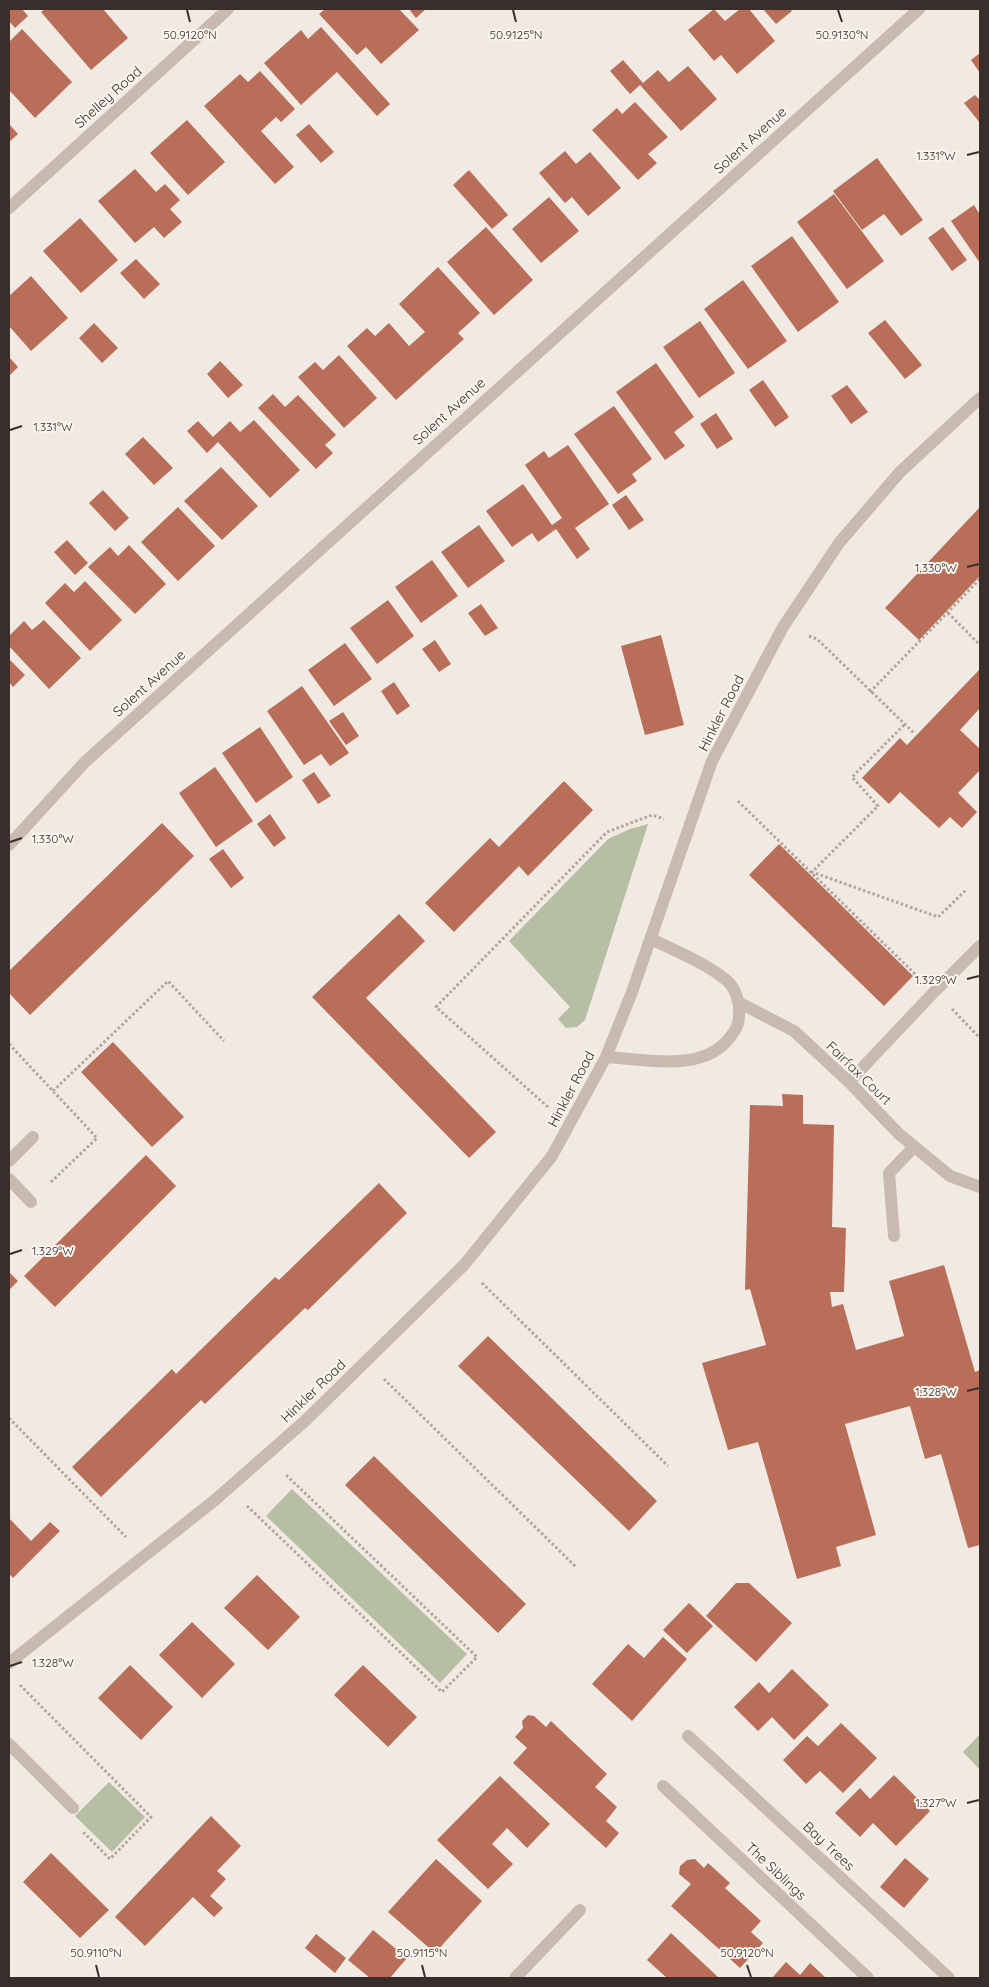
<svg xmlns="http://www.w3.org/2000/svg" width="989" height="1987" viewBox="0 0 989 1987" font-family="Quicksand,sans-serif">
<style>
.green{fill:#b6bfa3}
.building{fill:#b86e58}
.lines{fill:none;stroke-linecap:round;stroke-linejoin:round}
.path{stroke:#b4a499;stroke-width:3;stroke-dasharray:2.5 2.5;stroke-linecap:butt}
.service{stroke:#c8baaf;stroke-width:12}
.minor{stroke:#c8baaf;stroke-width:12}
.ticks{fill:none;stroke:#382f2c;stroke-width:2}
.labels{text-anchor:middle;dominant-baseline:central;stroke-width:4;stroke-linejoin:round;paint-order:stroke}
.street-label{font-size:14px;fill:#382f2c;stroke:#f9f4ee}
.ticks-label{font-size:12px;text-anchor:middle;fill:#382f2c;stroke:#f9f4ee;stroke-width:4;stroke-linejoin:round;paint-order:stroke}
</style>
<rect width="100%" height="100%" fill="#f1eae2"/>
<path class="green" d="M 648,824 L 585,1020 L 577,1027 L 566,1028 L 558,1019 L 570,1007 L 509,941 L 608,839 L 630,829 Z
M 292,1489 L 467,1654 L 440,1683 L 266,1516 Z
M 980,1734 L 980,1770 L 963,1752 Z
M 109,1782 L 145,1817 L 112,1852 L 75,1816 Z"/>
<path class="building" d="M 9,9 L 22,9 L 28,16 L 15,28 L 9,21 Z
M 45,9 L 103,9 L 128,38 L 91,70 L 41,12 Z
M 325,9 L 399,9 L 419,30 L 381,64 L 366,47 L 357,55 L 319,14 Z
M 409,9 L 426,9 L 416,18 Z
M 714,9 L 725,21 L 740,9 L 749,9 L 775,41 L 737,74 L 721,55 L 714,61 L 688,30 Z
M 763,9 L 790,9 L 792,11 L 776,24 Z
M 321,27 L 390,104 L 377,116 L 337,72 L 301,105 L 264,63 L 301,30 L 308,39 Z
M 22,29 L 72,82 L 35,118 L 9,90 L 9,42 Z
M 980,53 L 980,73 L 971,60 Z
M 623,60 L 643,83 L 658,70 L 669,82 L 688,66 L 717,99 L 681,131 L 640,85 L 630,94 L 610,71 Z
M 260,71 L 295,109 L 281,122 L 276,117 L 261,131 L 294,167 L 275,184 L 204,106 L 240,74 L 248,82 Z
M 975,95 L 980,100 L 980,123 L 964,103 Z
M 635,102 L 668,137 L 648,154 L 657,163 L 638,180 L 592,130 L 617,108 L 622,114 Z
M 187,120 L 225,162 L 188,195 L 150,153 Z
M 9,124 L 18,134 L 9,142 Z
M 309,124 L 334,152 L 321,163 L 296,135 Z
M 565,151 L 576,164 L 590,152 L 621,188 L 588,216 L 572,197 L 565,203 L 539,173 Z
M 877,158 L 923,220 L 901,236 L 884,214 L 862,230 L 833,191 Z
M 135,169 L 156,192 L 165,184 L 180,200 L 170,209 L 182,222 L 164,238 L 154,227 L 135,243 L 98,201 Z
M 469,170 L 508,215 L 492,229 L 453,185 Z
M 834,194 L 884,261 L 847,289 L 797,222 Z
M 549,197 L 579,231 L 541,263 L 512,229 Z
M 974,205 L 980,215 L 980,263 L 951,221 Z
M 80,218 L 118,260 L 81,293 L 43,251 Z
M 486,227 L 533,280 L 494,315 L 447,262 Z
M 943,227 L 967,260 L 952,271 L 928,238 Z
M 792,236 L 839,302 L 798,332 L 751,266 Z
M 136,259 L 160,284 L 144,299 L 120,273 Z
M 438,267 L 480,313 L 458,333 L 464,339 L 396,400 L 347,346 L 367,328 L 375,336 L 389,323 L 409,346 L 425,332 L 399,304 Z
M 31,276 L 68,318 L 31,351 L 9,326 L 9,296 Z
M 743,280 L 787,341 L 748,369 L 704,309 Z
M 885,320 L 922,365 L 905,379 L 868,333 Z
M 700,321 L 735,373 L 699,398 L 663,347 Z
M 94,323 L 118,348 L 102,363 L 79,338 Z
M 339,355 L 377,398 L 344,428 L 298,377 L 315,362 L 323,370 Z
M 9,357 L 18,367 L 9,376 Z
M 220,361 L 243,385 L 228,398 L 207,374 Z
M 656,363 L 694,417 L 674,432 L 685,446 L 665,460 L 616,392 Z
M 763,380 L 789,417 L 775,427 L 749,390 Z
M 847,385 L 868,412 L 851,424 L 831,396 Z
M 273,394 L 285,407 L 298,395 L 336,435 L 325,445 L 333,453 L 316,469 L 258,408 Z
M 614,406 L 652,459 L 632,474 L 637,481 L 618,494 L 574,434 Z
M 716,413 L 733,439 L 717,449 L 700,424 Z
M 254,420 L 300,470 L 270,498 L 218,442 L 207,453 L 187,431 L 198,421 L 213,437 L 230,421 L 240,432 Z
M 143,437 L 173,468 L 154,485 L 125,454 Z
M 568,445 L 609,504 L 575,528 L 590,549 L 577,559 L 556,529 L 538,542 L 532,533 L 512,547 L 486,511 L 523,484 L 552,525 L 562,518 L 525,465 L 544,451 L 549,458 Z
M 221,467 L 258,506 L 222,540 L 184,501 Z
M 103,490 L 129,518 L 115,531 L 89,503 Z
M 626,495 L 644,520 L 629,530 L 612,505 Z
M 178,507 L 215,546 L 178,581 L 141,542 Z
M 980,507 L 980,576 L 919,640 L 885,608 Z
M 479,525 L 505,561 L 468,588 L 441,552 Z
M 67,540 L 88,563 L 75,575 L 54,552 Z
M 129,545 L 166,584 L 135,614 L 88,567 L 110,547 L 118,556 Z
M 432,560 L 458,596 L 421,623 L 395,587 Z
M 85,581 L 122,620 L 90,651 L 45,603 L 65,583 L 74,592 Z
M 388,600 L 414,636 L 377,664 L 350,628 Z
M 481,604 L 498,628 L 485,636 L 468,613 Z
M 44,620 L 81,658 L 49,689 L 9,646 L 9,636 L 24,621 L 32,630 Z
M 661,635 L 684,725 L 645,735 L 621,646 Z
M 435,640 L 451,664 L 439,672 L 422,649 Z
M 345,643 L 372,679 L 334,706 L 308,670 Z
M 9,659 L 25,675 L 13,687 L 9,682 Z
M 980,669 L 980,708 L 960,730 L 980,749 L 980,770 L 958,793 L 977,812 L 962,828 L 950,817 L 939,828 L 900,792 L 889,804 L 862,778 L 900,738 L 907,745 Z
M 394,682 L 410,706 L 397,715 L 381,691 Z
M 302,686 L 349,753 L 330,766 L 321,754 L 304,765 L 267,711 Z
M 343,712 L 359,736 L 346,745 L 329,721 Z
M 260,727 L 293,777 L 256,803 L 222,753 Z
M 215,767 L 253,821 L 216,847 L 179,793 Z
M 314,772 L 331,796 L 318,804 L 302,780 Z
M 564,781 L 593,810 L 528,876 L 519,866 L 454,932 L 425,903 L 490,838 L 499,847 Z
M 270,814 L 286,838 L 274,847 L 257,824 Z
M 162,823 L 194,856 L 30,1015 L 9,993 L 9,971 Z
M 779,844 L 913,976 L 884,1006 L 749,875 Z
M 223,849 L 244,878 L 231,888 L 209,859 Z
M 399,914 L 425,941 L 366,998 L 496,1132 L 469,1158 L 312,997 Z
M 113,1042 L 184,1117 L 152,1147 L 81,1072 Z
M 782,1094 L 803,1095 L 803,1124 L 834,1125 L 832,1227 L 846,1228 L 844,1292 L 830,1292 L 832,1307 L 843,1304 L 856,1350 L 904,1336 L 889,1281 L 944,1265 L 975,1372 L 980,1370 L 980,1545 L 968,1548 L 941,1454 L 925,1459 L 910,1406 L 845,1424 L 876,1535 L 836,1547 L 841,1566 L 797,1579 L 758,1442 L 728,1450 L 702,1363 L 766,1345 L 750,1289 L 745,1290 L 750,1105 L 783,1106 Z
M 146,1155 L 176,1186 L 55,1307 L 24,1276 Z
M 379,1183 L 407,1213 L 308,1310 L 305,1308 L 205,1404 L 201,1400 L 101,1497 L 72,1467 L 172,1369 L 176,1374 L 275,1277 L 279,1280 Z
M 9,1272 L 18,1281 L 9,1290 Z
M 488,1336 L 657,1501 L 629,1531 L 458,1366 Z
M 374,1456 L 526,1604 L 498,1633 L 345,1485 Z
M 9,1518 L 31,1541 L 50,1522 L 60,1531 L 13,1578 L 9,1574 Z
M 257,1575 L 300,1617 L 268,1650 L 224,1608 Z
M 736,1583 L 749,1583 L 792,1623 L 756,1662 L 706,1616 Z
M 689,1603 L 713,1626 L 687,1653 L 663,1630 Z
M 192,1622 L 235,1664 L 202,1698 L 159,1655 Z
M 663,1637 L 687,1659 L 632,1721 L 592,1684 L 628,1644 L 644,1658 Z
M 130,1665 L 173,1707 L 141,1740 L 98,1698 Z
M 363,1665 L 417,1717 L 388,1747 L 334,1695 Z
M 792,1669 L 829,1705 L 794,1740 L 772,1717 L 758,1731 L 734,1707 L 759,1682 L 769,1693 Z
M 528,1715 L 534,1716 L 546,1727 L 551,1721 L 607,1774 L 595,1787 L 617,1807 L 606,1821 L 619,1833 L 606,1848 L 513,1763 L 527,1748 L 515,1737 L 523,1728 L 522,1721 Z
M 841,1723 L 877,1758 L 843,1793 L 820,1771 L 806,1784 L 783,1760 L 807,1736 L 818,1746 Z
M 894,1775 L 930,1811 L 896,1846 L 873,1823 L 860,1837 L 835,1813 L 860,1788 L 870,1799 Z
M 500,1776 L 550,1824 L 527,1848 L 507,1828 L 492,1844 L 513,1864 L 488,1889 L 437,1840 Z
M 211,1816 L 241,1846 L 217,1871 L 226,1879 L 210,1896 L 223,1908 L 214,1917 L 193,1897 L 145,1946 L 115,1917 Z
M 51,1853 L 109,1910 L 80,1938 L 23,1882 Z
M 905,1858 L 929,1879 L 904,1908 L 880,1887 Z
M 436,1859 L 482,1901 L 435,1953 L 388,1912 Z
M 695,1859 L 704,1868 L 708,1863 L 730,1883 L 725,1888 L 761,1921 L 751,1932 L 763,1943 L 740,1968 L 671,1906 L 691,1884 L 679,1874 L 680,1866 L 687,1860 Z
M 373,1930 L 407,1958 L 390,1978 L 370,1978 L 348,1960 Z
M 671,1933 L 719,1978 L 667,1978 L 647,1960 Z
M 316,1934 L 346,1958 L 335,1973 L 305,1948 Z
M 786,1962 L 800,1975 L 810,1963 L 826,1978 L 772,1978 Z"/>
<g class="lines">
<path class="path" d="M 948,613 L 980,645
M 809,636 L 817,639 L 914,733
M 870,692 L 980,579
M 904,725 L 852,777 L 878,806 L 812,872 L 938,917 L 966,890
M 738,801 L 916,975
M 952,1009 L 980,1038
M 9,1044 L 97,1138 L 50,1183
M 53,1091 L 168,981 L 224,1041
M 548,1107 L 436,1007 L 607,832 L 652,815 L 664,819
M 482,1283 L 668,1466
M 384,1379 L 577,1568
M 9,1418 L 126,1537
M 247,1506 L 442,1692 L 477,1657 L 285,1474
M 20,1685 L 151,1817 L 110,1859 L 83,1832"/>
<path class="service" d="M 894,1236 L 889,1173 L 914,1147
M 9,1744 L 73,1808"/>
<path class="minor" d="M 9,208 L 228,9
M 9,845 L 85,762 L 919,9
M 740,1003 L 794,1031 L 849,1082 L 899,1134 L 950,1176 L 980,1187
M 606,1057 C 645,1059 704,1074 731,1036 C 736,1029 739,1025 739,1016 C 740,1003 736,987 725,979 C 703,962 676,951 651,939
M 849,1082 L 935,991 L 980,946
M 9,1161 L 33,1137
M 9,1179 L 31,1202
M 9,1663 L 215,1500 L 306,1420 L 464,1265 L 552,1156 L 606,1057 L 632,992 L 712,761 L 783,627 L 839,543 L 900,472 L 980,398
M 688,1736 L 949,1978
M 663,1786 L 868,1978
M 515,1978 L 580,1910"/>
</g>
<path class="ticks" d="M 187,10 L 190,22M 513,10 L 516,22M 838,10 L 842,22M 967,155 L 979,152M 10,430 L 22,426M 967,567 L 979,564M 10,842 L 22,838M 967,979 L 979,976M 10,1254 L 22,1250M 967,1391 L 979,1388M 10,1666 L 22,1662M 967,1803 L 979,1800M 96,1965 L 99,1977M 422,1965 L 425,1977M 747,1965 L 751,1977"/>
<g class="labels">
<g class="street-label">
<text transform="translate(108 97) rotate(-42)">Shelley Road</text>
<text transform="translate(750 140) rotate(-42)">Solent Avenue</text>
<text transform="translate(449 411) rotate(-42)">Solent Avenue</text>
<text transform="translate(149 683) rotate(-42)">Solent Avenue</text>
<text transform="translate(721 713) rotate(-63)">Hinkler Road</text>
<text transform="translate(859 1073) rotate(44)">Fairfax Court</text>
<text transform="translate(571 1089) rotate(-62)">Hinkler Road</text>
<text transform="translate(313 1391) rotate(-44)">Hinkler Road</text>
<text transform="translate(829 1846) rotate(43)">Bay Trees</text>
<text transform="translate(776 1871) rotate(43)">The Siblings</text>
</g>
</g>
<g class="ticks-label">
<text x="190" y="39">50.9120°N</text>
<text x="516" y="39">50.9125°N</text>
<text x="842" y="39">50.9130°N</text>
<text x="936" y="160">1.331°W</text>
<text x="53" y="431">1.331°W</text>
<text x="936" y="572">1.330°W</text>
<text x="53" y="843">1.330°W</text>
<text x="936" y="984">1.329°W</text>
<text x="53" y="1255">1.329°W</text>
<text x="936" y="1396">1.328°W</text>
<text x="53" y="1667">1.328°W</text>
<text x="936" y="1807">1.327°W</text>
<text x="96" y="1957">50.9110°N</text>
<text x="422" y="1957">50.9115°N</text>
<text x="747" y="1957">50.9120°N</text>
</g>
<rect width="989" height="1987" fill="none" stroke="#382f2c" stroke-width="20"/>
</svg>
